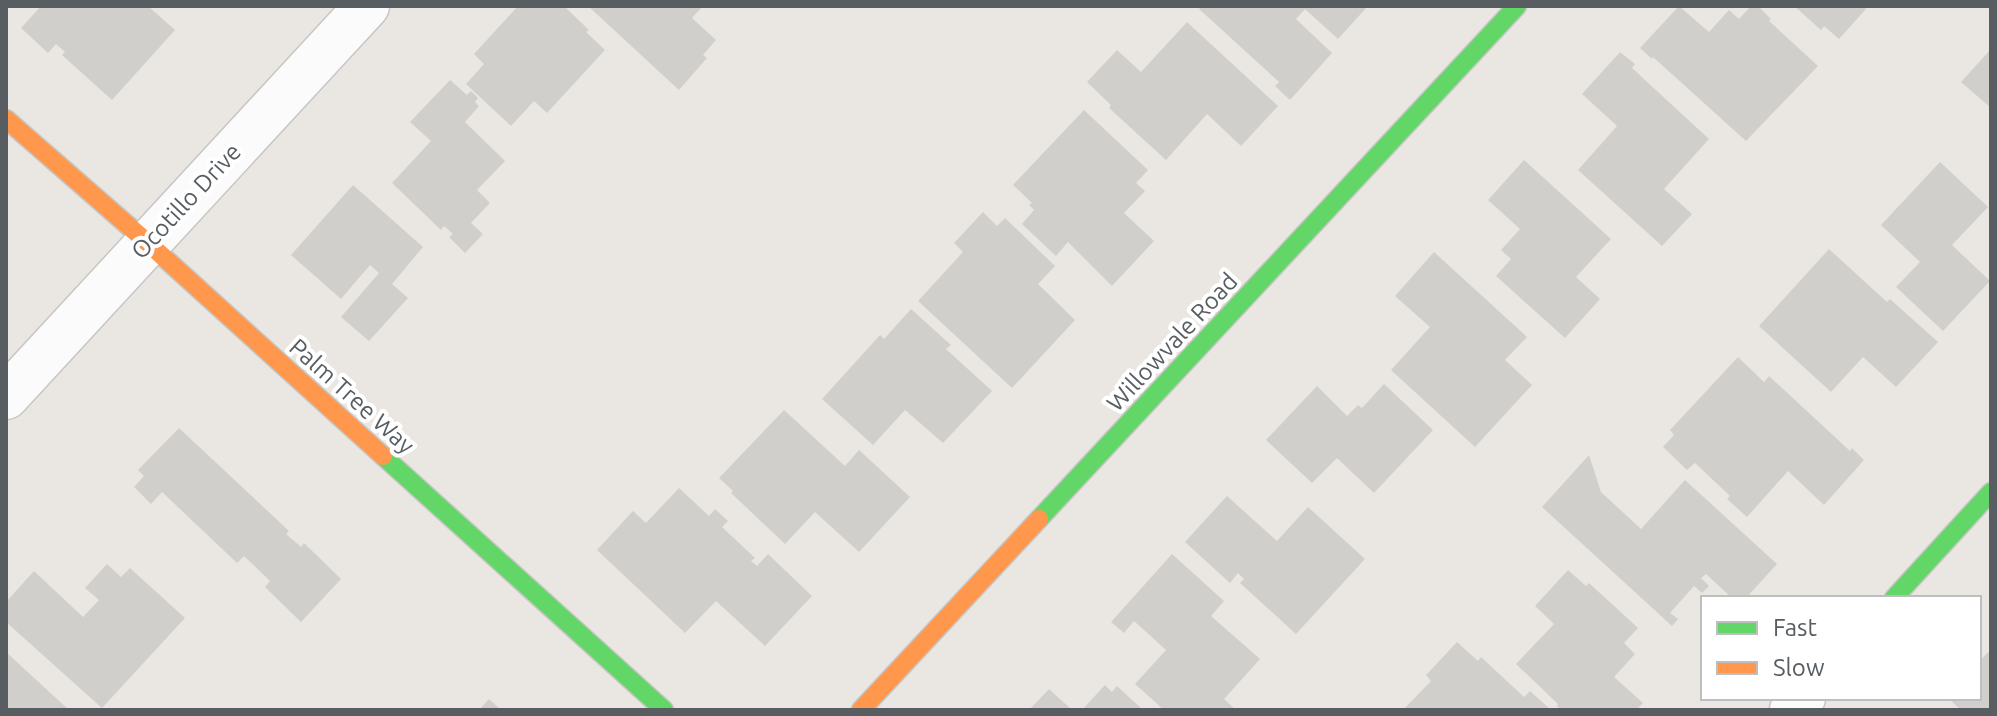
<svg xmlns="http://www.w3.org/2000/svg" width="1997" height="716" viewBox="0 0 1997 716" font-family="Ubuntu,sans-serif">
<style>
.building{fill:#d1cfcc}
.lines{fill:none;stroke-linecap:round;stroke-linejoin:round}
.street-casing{stroke:#c7c6c6;stroke-width:47}
.fast-casing{stroke:#c6c6c5;stroke-width:21}
.slow-casing{stroke:#c6c6c5;stroke-width:21}
.street{stroke:#fcfbfb;stroke-width:44}
.fast{stroke:#63d668;stroke-width:18}
.slow{stroke:#ff974d;stroke-width:18}
.labels{text-anchor:middle;dominant-baseline:central;stroke-width:8;stroke-linejoin:round;paint-order:stroke}
.street-label{font-size:24px;fill:#575d61;stroke:#fff}
</style>
<rect width="100%" height="100%" fill="#eae7e2"/>
<path class="building" d="M 41,6 L 148,6 L 175,30 L 112,100 L 62,55 L 65,52 L 56,44 L 48,53 L 21,28 Z
M 518,6 L 564,6 L 589,30 L 586,32 L 605,50 L 547,113 L 534,101 L 511,126 L 466,84 L 484,64 L 474,54 Z
M 588,6 L 703,6 L 692,18 L 716,40 L 703,55 L 707,58 L 679,90 Z
M 1202,6 L 1368,6 L 1338,39 L 1305,9 L 1296,19 L 1332,53 L 1290,100 L 1275,86 L 1279,82 L 1199,9 Z
M 1679,6 L 1709,32 L 1729,10 L 1739,19 L 1751,6 L 1758,6 L 1771,19 L 1769,21 L 1818,66 L 1746,141 L 1653,57 L 1652,59 L 1640,48 Z
M 1794,6 L 1863,6 L 1866,9 L 1839,39 L 1824,26 L 1821,30 Z
M 1187,22 L 1278,106 L 1241,146 L 1207,114 L 1166,160 L 1109,108 L 1111,105 L 1087,82 L 1117,50 L 1141,72 Z
M 1991,49 L 1991,108 L 1961,82 Z
M 1620,52 L 1635,64 L 1632,68 L 1709,139 L 1664,189 L 1692,214 L 1662,246 L 1578,170 L 1617,126 L 1582,94 Z
M 450,80 L 467,95 L 471,91 L 478,98 L 475,102 L 479,106 L 465,122 L 505,161 L 477,190 L 490,203 L 471,223 L 483,234 L 465,253 L 449,237 L 453,234 L 444,226 L 441,230 L 392,183 L 431,141 L 410,122 Z
M 1084,110 L 1148,170 L 1136,183 L 1145,191 L 1124,213 L 1154,241 L 1112,286 L 1068,242 L 1056,256 L 1022,224 L 1034,210 L 1029,205 L 1032,203 L 1013,185 Z
M 1524,160 L 1611,239 L 1576,277 L 1600,299 L 1565,338 L 1496,276 L 1511,259 L 1501,250 L 1520,229 L 1488,200 Z
M 1940,162 L 1988,207 L 1952,245 L 1990,281 L 1943,331 L 1896,287 L 1920,262 L 1881,225 Z
M 353,185 L 423,247 L 392,284 L 408,298 L 369,341 L 341,317 L 379,273 L 370,265 L 341,299 L 291,255 Z
M 983,212 L 997,226 L 1005,218 L 1055,266 L 1038,284 L 1075,320 L 1012,388 L 918,301 L 963,252 L 954,243 Z
M 1829,249 L 1887,302 L 1890,299 L 1938,342 L 1896,387 L 1863,357 L 1831,392 L 1759,326 Z
M 1434,252 L 1527,337 L 1505,360 L 1532,385 L 1475,447 L 1391,370 L 1430,327 L 1395,296 Z
M 911,309 L 951,345 L 946,349 L 992,391 L 943,443 L 905,410 L 873,445 L 822,399 L 880,335 L 884,339 Z
M 1738,357 L 1764,382 L 1769,376 L 1850,451 L 1852,448 L 1864,460 L 1824,505 L 1788,471 L 1747,517 L 1727,499 L 1730,496 L 1695,463 L 1687,470 L 1663,447 L 1674,435 L 1670,430 Z
M 1384,384 L 1433,430 L 1374,493 L 1337,458 L 1312,483 L 1266,440 L 1317,386 L 1347,416 L 1358,405 L 1362,408 Z
M 784,410 L 845,466 L 859,450 L 910,497 L 859,552 L 815,512 L 785,544 L 731,493 L 733,491 L 719,478 Z
M 179,428 L 289,531 L 286,534 L 301,547 L 304,543 L 341,579 L 301,622 L 265,587 L 270,581 L 244,556 L 237,563 L 162,492 L 151,504 L 134,487 L 144,476 L 138,470 Z
M 1589,455 L 1601,492 L 1641,529 L 1685,480 L 1777,564 L 1746,598 L 1732,598 L 1706,574 L 1701,578 L 1709,586 L 1702,593 L 1694,586 L 1670,613 L 1678,619 L 1672,626 L 1542,507 Z
M 679,488 L 709,516 L 715,509 L 728,521 L 722,527 L 755,558 L 751,561 L 757,566 L 768,554 L 812,596 L 765,646 L 716,601 L 685,633 L 597,550 L 633,511 L 646,523 Z
M 1227,496 L 1277,541 L 1308,507 L 1365,559 L 1296,634 L 1240,583 L 1244,579 L 1238,573 L 1230,583 L 1185,542 Z
M 1172,554 L 1224,601 L 1211,616 L 1260,659 L 1224,699 L 1236,710 L 1164,710 L 1135,684 L 1166,650 L 1134,621 L 1124,633 L 1111,622 Z
M 107,564 L 121,577 L 130,568 L 185,618 L 102,708 L 6,622 L 6,602 L 34,571 L 83,617 L 99,600 L 85,588 Z
M 1568,570 L 1586,586 L 1589,583 L 1638,628 L 1624,643 L 1635,654 L 1614,677 L 1643,703 L 1636,710 L 1561,710 L 1557,706 L 1558,704 L 1516,664 L 1554,624 L 1535,606 Z
M 1457,642 L 1478,661 L 1481,657 L 1524,697 L 1530,691 L 1551,710 L 1403,710 L 1431,681 L 1426,675 Z
M 6,652 L 69,710 L 6,710 Z
M 1988,652 L 1991,655 L 1991,710 L 1961,710 L 1948,698 L 1979,698 L 1979,662 Z
M 1105,685 L 1112,692 L 1117,686 L 1143,710 L 1082,710 Z
M 1049,689 L 1072,710 L 1029,710 Z
M 489,699 L 501,710 L 479,710 Z"/>
<g class="lines">
<defs>
<path id="street" d="M 6,397 L 367,6
M 1792,710 L 1803,698"/>
<path id="fast" d="M 383,456 L 664,710
M 1039,519 L 1517,6
M 1894,598 L 1991,492"/>
<path id="slow" d="M 6,119 L 148,243 L 383,456
M 861,710 L 1039,519"/>
</defs>
<use href="#street" class="street-casing"/>
<use href="#fast" class="fast-casing"/>
<use href="#slow" class="slow-casing"/>
<use href="#street" class="street"/>
<use href="#fast" class="fast"/>
<use href="#slow" class="slow"/>
</g>
<g class="labels">
<g class="street-label">
<text transform="translate(186 201) rotate(-47)">Ocotillo Drive</text>
<text transform="translate(1172 342) rotate(-47)">Willowvale Road</text>
<text transform="translate(352 396) rotate(42)">Palm Tree Way</text>
</g>
</g>
<rect width="1997" height="716" fill="none" stroke="#575d61" stroke-width="16"/>
<rect x="1701" y="596" width="280" height="104" fill="#ffffff" stroke="#bcbec0" stroke-width="2"/>
<rect x="1717" y="622" width="40" height="12" fill="#63d668" stroke="#bcbec0" stroke-width="2"/>
<text x="1773" y="636" font-size="24" fill="#575d61">Fast</text>
<rect x="1717" y="662" width="40" height="12" fill="#ff974d" stroke="#bcbec0" stroke-width="2"/>
<text x="1773" y="676" font-size="24" fill="#575d61">Slow</text>
</svg>
